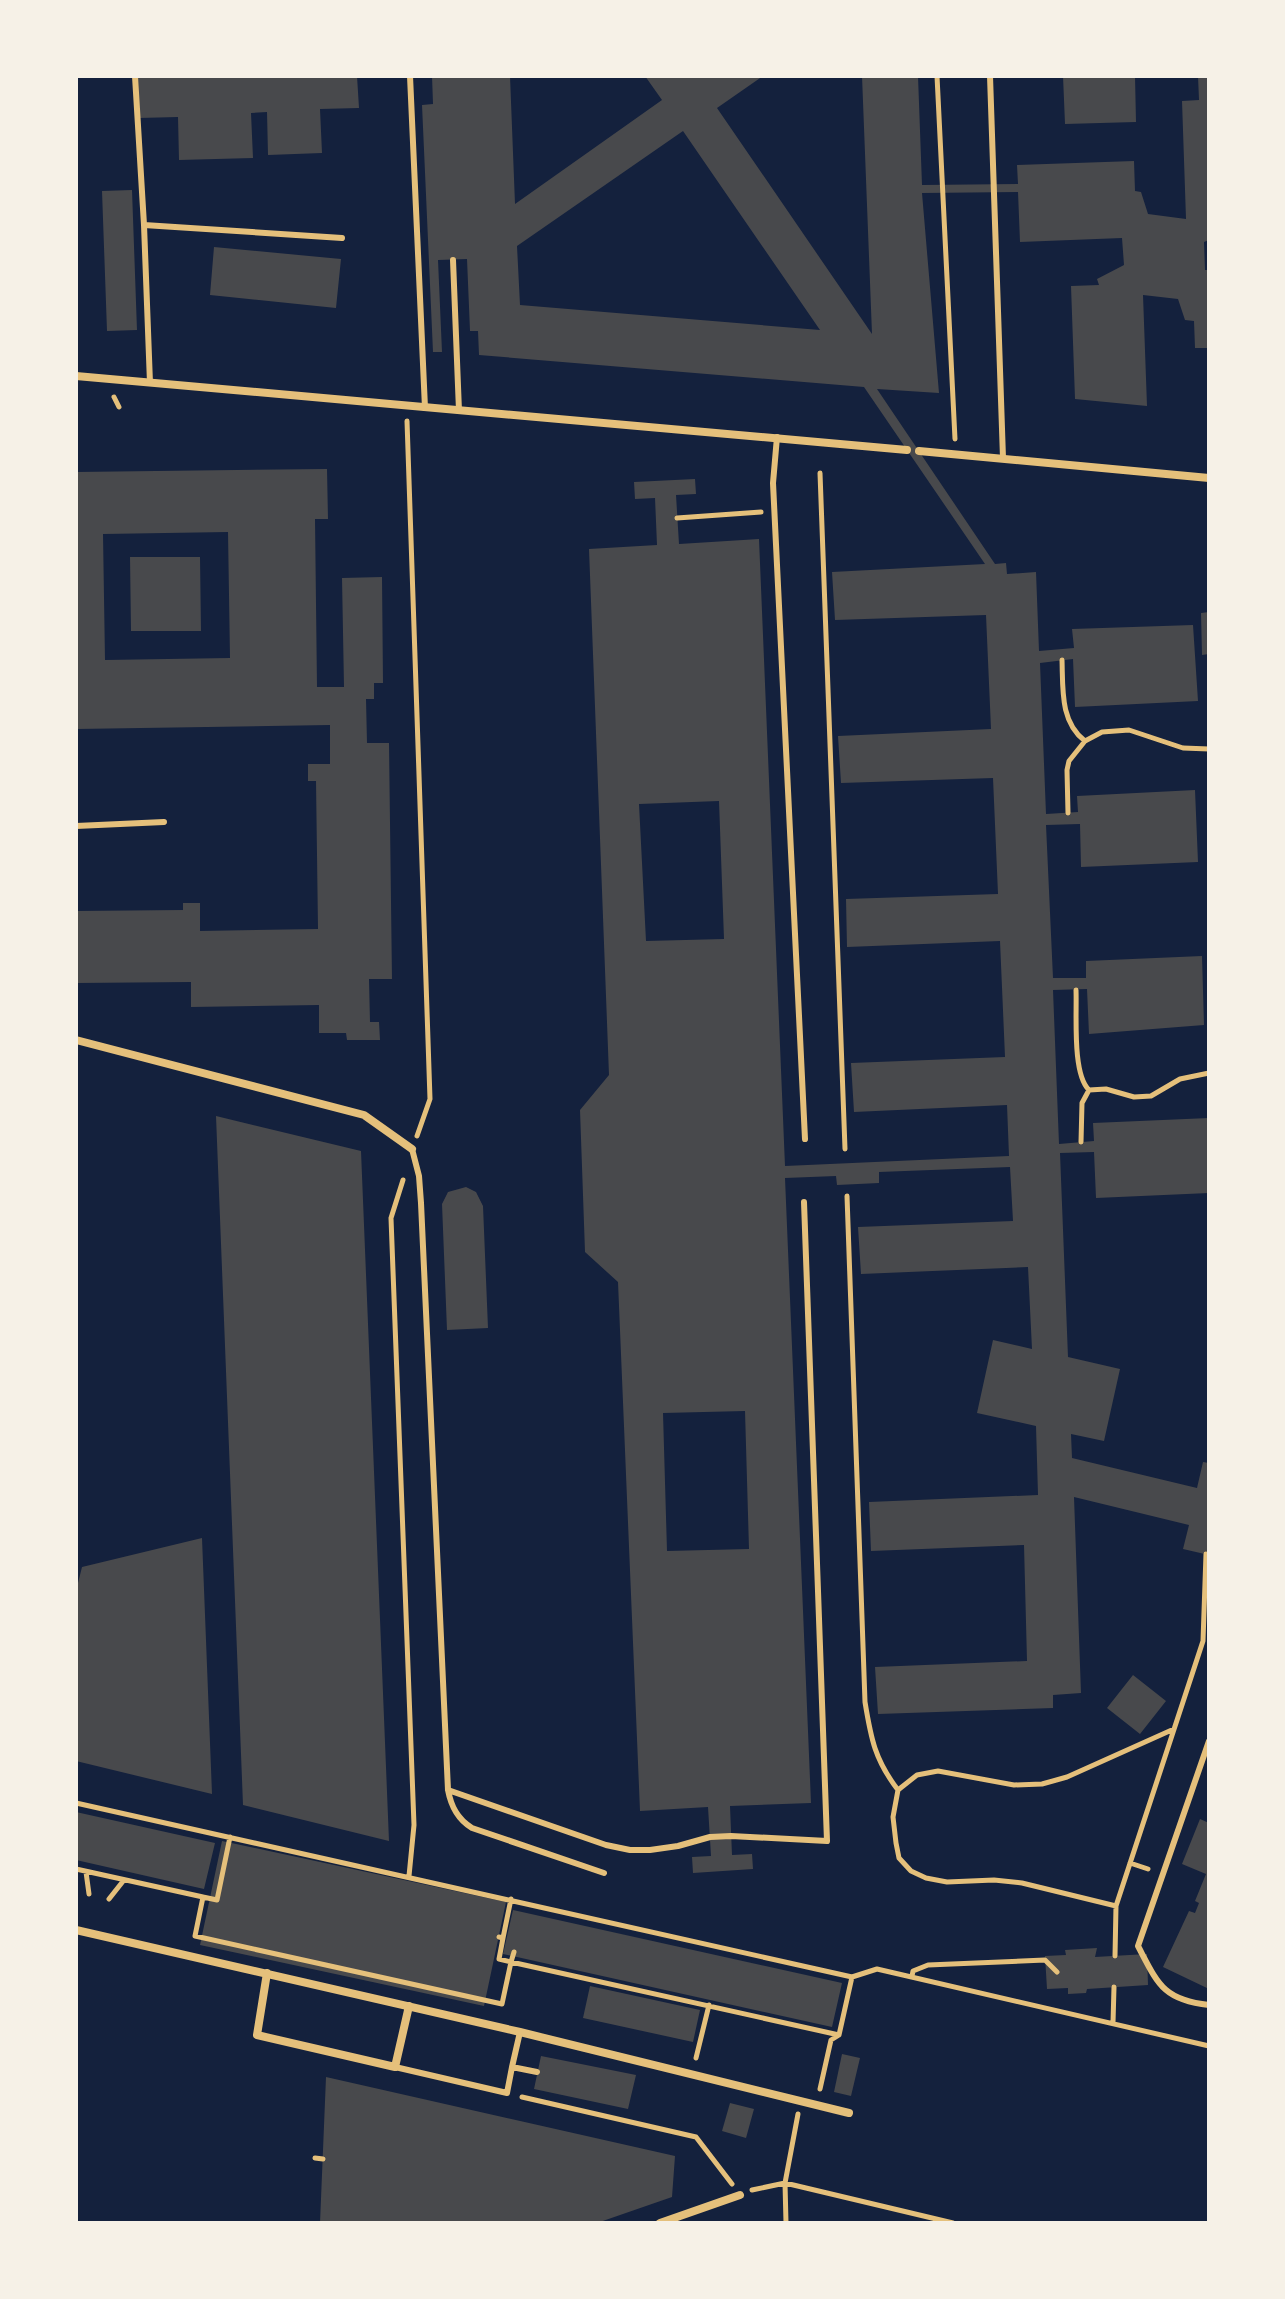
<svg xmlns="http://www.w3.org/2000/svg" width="1285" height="2299" viewBox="0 0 1285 2299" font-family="'Asap Condensed',sans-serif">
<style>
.building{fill:#48494c;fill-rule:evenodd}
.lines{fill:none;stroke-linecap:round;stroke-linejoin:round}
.path{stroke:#e5c07b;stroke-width:5}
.service{stroke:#e5c07b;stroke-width:6}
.minor{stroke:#e5c07b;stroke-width:8}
</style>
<rect width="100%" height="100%" fill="#14213d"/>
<path class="building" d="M 138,76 L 357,76 L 359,108 L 320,109 L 322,153 L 268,155 L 267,112 L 251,113 L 253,158 L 179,160 L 178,117 L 139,118 Z
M 432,76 L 510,76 L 515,204 L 662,100 L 645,76 L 763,76 L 717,108 L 872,334 L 862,76 L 918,76 L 922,185 L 1018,184 L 1017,165 L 1134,161 L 1135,191 L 1141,192 L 1148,214 L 1186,219 L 1182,101 L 1199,100 L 1198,76 L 1209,76 L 1209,240 L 1204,242 L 1205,270 L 1209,270 L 1209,348 L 1195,348 L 1194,321 L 1185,320 L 1178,299 L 1143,295 L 1147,406 L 1075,399 L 1071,286 L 1099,285 L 1097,279 L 1124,265 L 1122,238 L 1020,242 L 1018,192 L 922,193 L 939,393 L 877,389 L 995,564 L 1006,563 L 1007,574 L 1036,572 L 1039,651 L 1074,648 L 1072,629 L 1193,625 L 1198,701 L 1075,707 L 1073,659 L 1040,663 L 1046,814 L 1078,812 L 1077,796 L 1195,790 L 1198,862 L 1081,867 L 1080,824 L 1046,825 L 1053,978 L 1086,978 L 1086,961 L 1202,956 L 1204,1025 L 1089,1034 L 1087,989 L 1053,990 L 1059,1144 L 1094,1141 L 1093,1123 L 1209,1118 L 1209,1193 L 1096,1198 L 1094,1152 L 1060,1153 L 1068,1357 L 1120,1369 L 1104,1441 L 1071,1434 L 1072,1458 L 1197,1488 L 1203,1462 L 1209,1463 L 1209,1555 L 1183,1549 L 1189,1525 L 1074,1497 L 1081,1693 L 1053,1695 L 1053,1708 L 878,1714 L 875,1667 L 1027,1661 L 1024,1545 L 871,1551 L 869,1502 L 1038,1495 L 1036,1426 L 977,1413 L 993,1340 L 1032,1349 L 1028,1267 L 861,1274 L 858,1227 L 1013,1221 L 1010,1167 L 879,1172 L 879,1183 L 837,1185 L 836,1176 L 785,1178 L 811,1803 L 730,1806 L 732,1855 L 752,1854 L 753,1869 L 693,1873 L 692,1857 L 711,1856 L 708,1807 L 640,1811 L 618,1282 L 585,1252 L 580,1110 L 609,1075 L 589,549 L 657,545 L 655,498 L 635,499 L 634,482 L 695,479 L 696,494 L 676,495 L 679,544 L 759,539 L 785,1166 L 1009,1156 L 1007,1105 L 854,1112 L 851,1063 L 1005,1057 L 1000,941 L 847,947 L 846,899 L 998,894 L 993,778 L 841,783 L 838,736 L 991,729 L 986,615 L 835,620 L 832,572 L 985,564 L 864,387 L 479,355 L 478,331 L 470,331 L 467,259 L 438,260 L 442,352 L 433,352 L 422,105 L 433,104 ZM 683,131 L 820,330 L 520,305 L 517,246 ZM 719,801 L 724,939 L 646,941 L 639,804 ZM 745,1411 L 749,1549 L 667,1551 L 663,1413 Z
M 1063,76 L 1135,76 L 1136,122 L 1065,124 Z
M 132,190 L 137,330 L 107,331 L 102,191 Z
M 214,247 L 341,259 L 336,308 L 210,295 Z
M 327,469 L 328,519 L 315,519 L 317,687 L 344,687 L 342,578 L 382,577 L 383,683 L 374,683 L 374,699 L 366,699 L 367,743 L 389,743 L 392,979 L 369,979 L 370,1022 L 379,1022 L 380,1040 L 347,1040 L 346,1033 L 319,1033 L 319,1005 L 191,1007 L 191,982 L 76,983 L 76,911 L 183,910 L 183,903 L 200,903 L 200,931 L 318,929 L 316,781 L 308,781 L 308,764 L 330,764 L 330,725 L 76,729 L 76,472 ZM 228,532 L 230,658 L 105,660 L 103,534 Z
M 130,557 L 200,557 L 201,631 L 131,631 Z
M 1209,612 L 1209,654 L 1202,655 L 1201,613 Z
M 216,1116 L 361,1151 L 389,1841 L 243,1805 Z
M 466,1187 L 476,1192 L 483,1206 L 488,1328 L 447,1330 L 442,1204 L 448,1192 Z
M 202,1538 L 212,1794 L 76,1761 L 76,1591 L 82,1567 Z
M 1133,1675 L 1166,1701 L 1140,1734 L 1107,1708 Z
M 76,1812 L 215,1843 L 204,1889 L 76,1860 Z
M 1200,1819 L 1209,1823 L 1209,1989 L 1163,1967 L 1189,1911 L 1195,1913 L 1199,1903 L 1195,1901 L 1206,1874 L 1182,1864 Z
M 222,1841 L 506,1902 L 484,2006 L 200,1945 Z
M 513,1910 L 842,1983 L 832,2027 L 503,1954 Z
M 1097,1948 L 1095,1957 L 1147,1954 L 1148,1985 L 1087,1989 L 1086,1993 L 1068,1994 L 1068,1988 L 1047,1989 L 1045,1956 L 1066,1955 L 1065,1950 Z
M 590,1986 L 700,2010 L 693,2042 L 583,2018 Z
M 842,2054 L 860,2058 L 851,2096 L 834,2092 Z
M 541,2056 L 636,2075 L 628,2109 L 534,2089 Z
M 326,2077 L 675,2156 L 672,2197 L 597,2223 L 320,2223 Z
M 730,2103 L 754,2109 L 746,2138 L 722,2131 Z"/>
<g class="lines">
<path class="path" d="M 937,76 L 955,439
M 114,397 L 119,407
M 407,421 L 430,1099 L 417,1136
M 820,473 L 845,1149
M 677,518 L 761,512
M 1062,660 C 1063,689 1060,722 1085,741
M 1068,813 L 1067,770 L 1069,761 L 1085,741 L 1102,732 L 1129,730 L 1183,748 L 1209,749
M 1076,990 C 1077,1014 1072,1074 1089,1090
M 1081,1142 L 1082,1103 L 1089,1090 L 1106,1089 L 1134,1097 L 1151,1096 L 1180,1079 L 1209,1073
M 403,1180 L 391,1218 L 414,1825 L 409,1876
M 847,1196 L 865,1702 C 871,1739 875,1760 898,1790
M 76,1803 L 852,1977 L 877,1969 L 1209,2046
M 1130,1863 L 1148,1869
M 76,1869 L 203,1897 L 195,1936 L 502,2004 L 511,1962 L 839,2035
M 86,1872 L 89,1894
M 203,1897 L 217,1900 L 230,1837
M 109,1899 L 124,1880
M 1116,1906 L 1022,1883 L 994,1880 L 947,1882 L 926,1878 L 911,1871 L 899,1858 L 896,1843 L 893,1817 L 898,1790 L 917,1775 L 938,1771 L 1014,1785 L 1042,1784 L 1067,1777 L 1174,1729
M 499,1937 L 503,1938 L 499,1959 L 511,1962 L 514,1952
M 503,1938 L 511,1899
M 1115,1956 L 1116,1906 L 1203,1641 L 1206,1554
M 912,1976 L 913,1971 L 928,1965 L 1045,1960 L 1057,1972
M 1113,2023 L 1114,1987
M 696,2058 L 709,2005
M 820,2089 L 831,2040 L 839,2035 L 852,1977
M 522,2097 L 696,2137 L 732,2184
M 315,2158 L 323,2159
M 752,2190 L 785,2183 L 953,2223
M 786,2223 L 785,2183 L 798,2114"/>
<path class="service" d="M 135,76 L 144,225 L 150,383
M 410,76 L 425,408
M 990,76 L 1003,458
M 144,225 L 342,238
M 453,260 L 459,411
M 777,437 L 773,483 L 805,1139
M 76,826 L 164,822
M 412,1149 L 419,1176 L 421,1203 L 448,1790 C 451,1806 457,1819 472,1828 L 604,1873
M 1209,1741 L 1138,1946 C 1158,1984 1163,2000 1209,2005
M 448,1790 L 606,1845 L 630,1850 L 650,1850 L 678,1846 L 710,1837 L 731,1836 L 827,1841 L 804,1202
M 520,2032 L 512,2067 L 537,2072
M 395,2067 L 507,2093 L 512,2067"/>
<path class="minor" d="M 76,376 L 907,450
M 919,451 L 1209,478
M 76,1040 L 364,1115 L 412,1149
M 76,1930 L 520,2032 L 849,2113
M 267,1973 L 257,2035 L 395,2067 L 409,2006
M 660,2223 L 740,2195"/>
</g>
<rect width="1285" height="2299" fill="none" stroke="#f6f1e7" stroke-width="156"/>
</svg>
